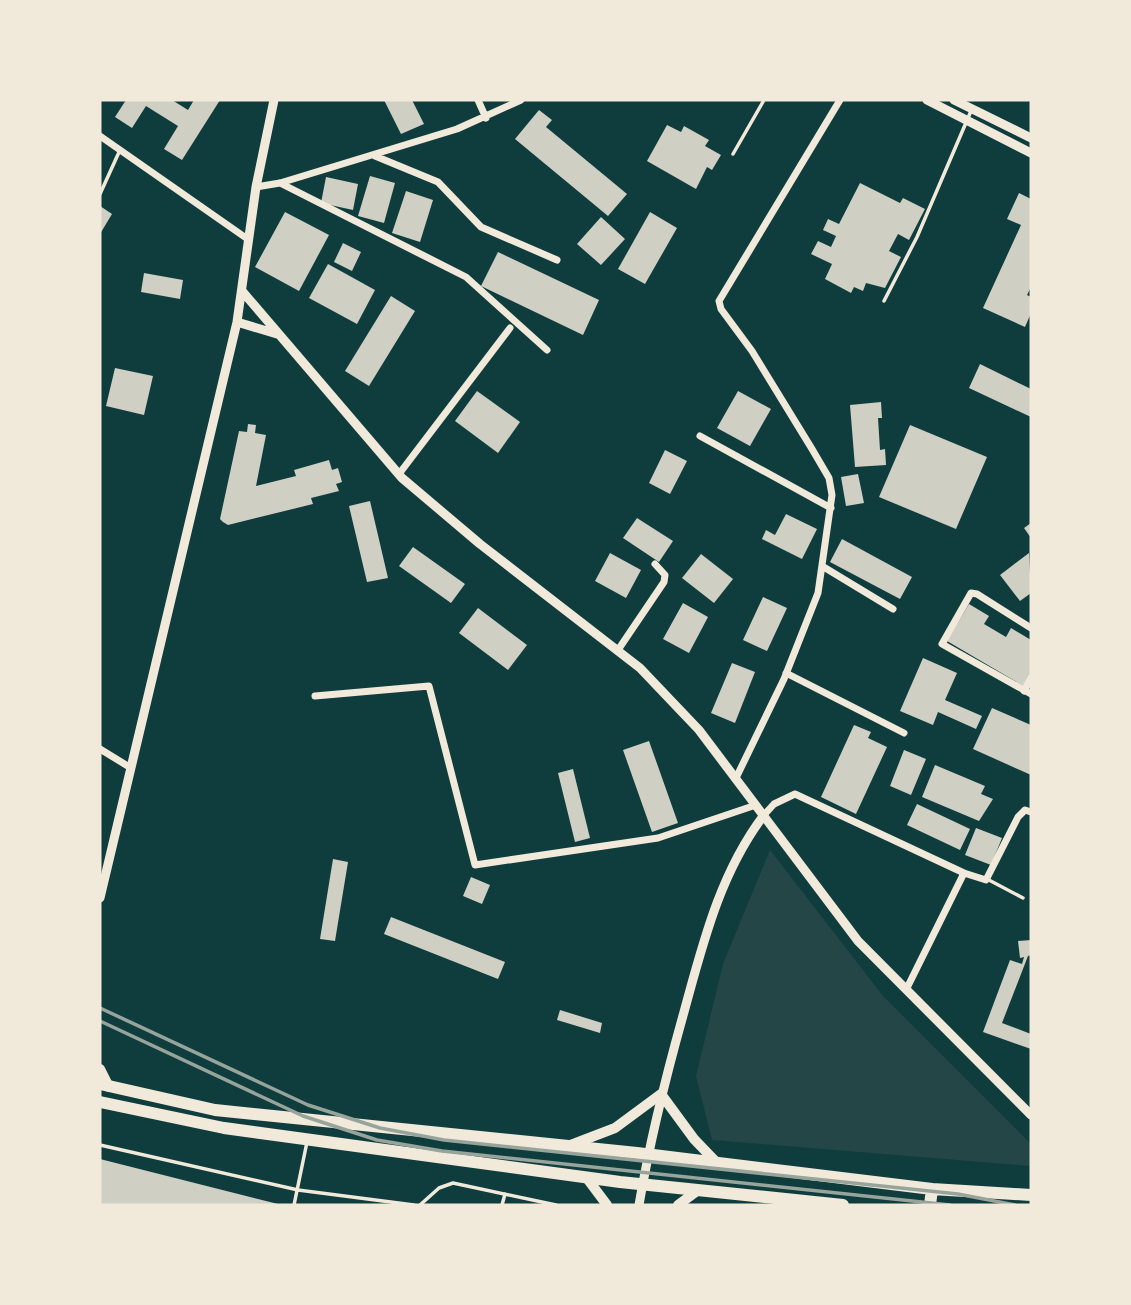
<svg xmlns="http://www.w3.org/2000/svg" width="1131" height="1305" viewBox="0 0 1131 1305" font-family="'Titillium Web',sans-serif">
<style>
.green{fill:#244646}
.building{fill:#cfcfc3}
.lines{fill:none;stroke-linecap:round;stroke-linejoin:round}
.service{stroke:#f1e9da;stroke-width:3.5}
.minor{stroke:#f1e9da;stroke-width:7}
.tertiary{stroke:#f1e9da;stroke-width:9}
.secondary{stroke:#f1e9da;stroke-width:10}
.primary{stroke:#f1e9da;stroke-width:12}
.rail{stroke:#97a49c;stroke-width:3.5}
</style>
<rect width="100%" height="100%" fill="#0f3d3e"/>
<path class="green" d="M 770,850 L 883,996 L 1031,1144 L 1030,1166 L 712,1140 L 696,1076 L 723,964 Z"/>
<path class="building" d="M 126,100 L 172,100 L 188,110 L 194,100 L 220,100 L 182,160 L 164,149 L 178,126 L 146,106 L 132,128 L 115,117 Z
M 384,100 L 412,100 L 424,124 L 401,134 Z
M 539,110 L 552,120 L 546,127 L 627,194 L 608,216 L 515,139 Z
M 667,125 L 681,132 L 684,126 L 709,140 L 705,146 L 721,155 L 712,170 L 707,167 L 696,189 L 647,161 Z
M 370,176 L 395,183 L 384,223 L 358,216 Z
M 326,177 L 358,184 L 353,210 L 321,203 Z
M 860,183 L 900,203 L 903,198 L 925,209 L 909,240 L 898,234 L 889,251 L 901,257 L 885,288 L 866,283 L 863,291 L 854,287 L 851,293 L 825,279 L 832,264 L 811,254 L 818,241 L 831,247 L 836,236 L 823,230 L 828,219 L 839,224 Z
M 406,191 L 433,200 L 420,242 L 392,233 Z
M 1019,193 L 1031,199 L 1031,287 L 1027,295 L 1031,297 L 1031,313 L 1025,327 L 983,308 L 1021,225 L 1007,219 Z
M 100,206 L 112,214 L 100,234 Z
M 285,212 L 329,235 L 299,291 L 255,267 Z
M 650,212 L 677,228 L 645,284 L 618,269 Z
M 601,217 L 625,239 L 601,265 L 577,244 Z
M 343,243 L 361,252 L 352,271 L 334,262 Z
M 498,252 L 599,300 L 583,335 L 481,286 Z
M 328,264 L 375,290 L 357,324 L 309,298 Z
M 144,273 L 183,280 L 180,299 L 141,292 Z
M 391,296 L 415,311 L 369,386 L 345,371 Z
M 980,364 L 1031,389 L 1031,417 L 969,388 Z
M 115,368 L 153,376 L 144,415 L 106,406 Z
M 477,391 L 520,422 L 498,453 L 455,421 Z
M 738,391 L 771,409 L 750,446 L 717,428 Z
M 881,402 L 882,418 L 878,418 L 880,450 L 885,449 L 886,465 L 855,467 L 850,405 Z
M 248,424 L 256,425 L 255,433 L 266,435 L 256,486 L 296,476 L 294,470 L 329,460 L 332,470 L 338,468 L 342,482 L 336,484 L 339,491 L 311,498 L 313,504 L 228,525 L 223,522 L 220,519 L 239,431 L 247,432 Z
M 910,425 L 987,457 L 956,529 L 879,497 Z
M 665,450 L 687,461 L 670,494 L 649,483 Z
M 858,474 L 864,503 L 846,506 L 841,477 Z
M 370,501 L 388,578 L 367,582 L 349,506 Z
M 786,514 L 817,529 L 802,559 L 762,539 L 766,530 L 775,535 Z
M 637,518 L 673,541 L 659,562 L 623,538 Z
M 1031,523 L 1031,538 L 1024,528 Z
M 842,539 L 912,577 L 900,599 L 830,562 Z
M 413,547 L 465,584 L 451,603 L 399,566 Z
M 610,553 L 641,570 L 626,598 L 595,581 Z
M 1029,553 L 1031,593 L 1020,601 L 1000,575 Z
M 701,554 L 733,579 L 714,603 L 682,578 Z
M 763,597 L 787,608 L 767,651 L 743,640 Z
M 683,603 L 708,617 L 689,653 L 663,639 Z
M 969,604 L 989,616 L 984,624 L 1006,637 L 1011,628 L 1031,640 L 1031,676 L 1025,687 L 947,641 Z
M 478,608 L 527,645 L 508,670 L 459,633 Z
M 923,658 L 957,673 L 945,700 L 982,716 L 976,729 L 938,712 L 933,725 L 900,711 Z
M 732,663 L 755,672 L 735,723 L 711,713 Z
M 992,708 L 1031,725 L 1031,775 L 973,749 Z
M 854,725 L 871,732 L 868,738 L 887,747 L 856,814 L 821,797 Z
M 649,741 L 678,823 L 652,832 L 623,750 Z
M 904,750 L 926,759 L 911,795 L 890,786 Z
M 935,765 L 985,786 L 981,794 L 993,799 L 979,821 L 922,797 Z
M 573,769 L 590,838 L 575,842 L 558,773 Z
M 917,804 L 970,829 L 960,850 L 907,825 Z
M 976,828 L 1002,838 L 991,865 L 965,855 Z
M 333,859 L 348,862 L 335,941 L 320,939 Z
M 471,877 L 490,885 L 482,904 L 463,896 Z
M 391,917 L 505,962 L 498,979 L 384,934 Z
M 1031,940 L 1031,955 L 1028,956 L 1002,1023 L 1031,1034 L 1031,1049 L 983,1032 L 1010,960 L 1022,964 L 1024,957 L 1020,958 L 1018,941 Z
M 560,1010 L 602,1023 L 600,1033 L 557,1020 Z
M 100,1159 L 278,1204 L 278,1205 L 100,1205 Z"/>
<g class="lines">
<path class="service" d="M 733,154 L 764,100
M 100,194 L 120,150
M 884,301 L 917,237 L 971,111
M 987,879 L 1023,898
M 100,1145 L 298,1190 L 414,1205
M 294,1205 L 307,1142
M 420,1205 L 439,1188 L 453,1183 L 556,1205
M 502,1205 L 505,1194"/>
<path class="minor" d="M 478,100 L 486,118
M 100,136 L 249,240
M 375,156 L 438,182 L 481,227 L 557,260
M 280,183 L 466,277 L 547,350
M 256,187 L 280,183 L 457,129 L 521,100
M 700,436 L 831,508
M 399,474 L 510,328
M 822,566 L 893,609
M 1031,628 L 977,594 L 971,593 L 942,644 L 1031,694
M 618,650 L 664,582 L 665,575 L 655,564
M 786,673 L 904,733
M 1024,691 L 1031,678
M 315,696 L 429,686 L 475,865 L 658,838 L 756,805
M 100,749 L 131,768
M 736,778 L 784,679 L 818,593 L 832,495 L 829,478 L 812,449 L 752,351 L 721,309 L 719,301 L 840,100
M 764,815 L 774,804 L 795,794 L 964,873 L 906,990
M 964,873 L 986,880 L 1018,817 L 1025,810 L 1031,812"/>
<path class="tertiary" d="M 927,100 L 1031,153
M 954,100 L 1031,138
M 242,291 L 402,478 L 480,544 L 640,668 L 699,730 L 858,941 L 1031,1115
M 237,322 L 277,334
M 100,898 L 237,322 L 256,187 L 274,100
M 639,1205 C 650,1140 666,1076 684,1012 C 703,943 720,873 764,815"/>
<path class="secondary" d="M 100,1069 L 109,1087
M 568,1146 L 615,1128 L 661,1094 L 694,1139 L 717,1163
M 586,1177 L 607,1205
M 678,1205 L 697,1191"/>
<path class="primary" d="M 100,1084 L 215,1110 L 637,1153 L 932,1189 L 1031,1195
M 100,1102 L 224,1128 L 620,1182 L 843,1205
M 930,1205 L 932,1189"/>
<path class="rail" d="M 100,1008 L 308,1105 L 380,1128 L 444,1140 L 958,1194 L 1015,1205
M 100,1021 L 303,1116 L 377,1140 L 442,1151 L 950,1205"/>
</g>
<rect width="1131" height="1305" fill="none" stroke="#f1e9da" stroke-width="203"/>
</svg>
